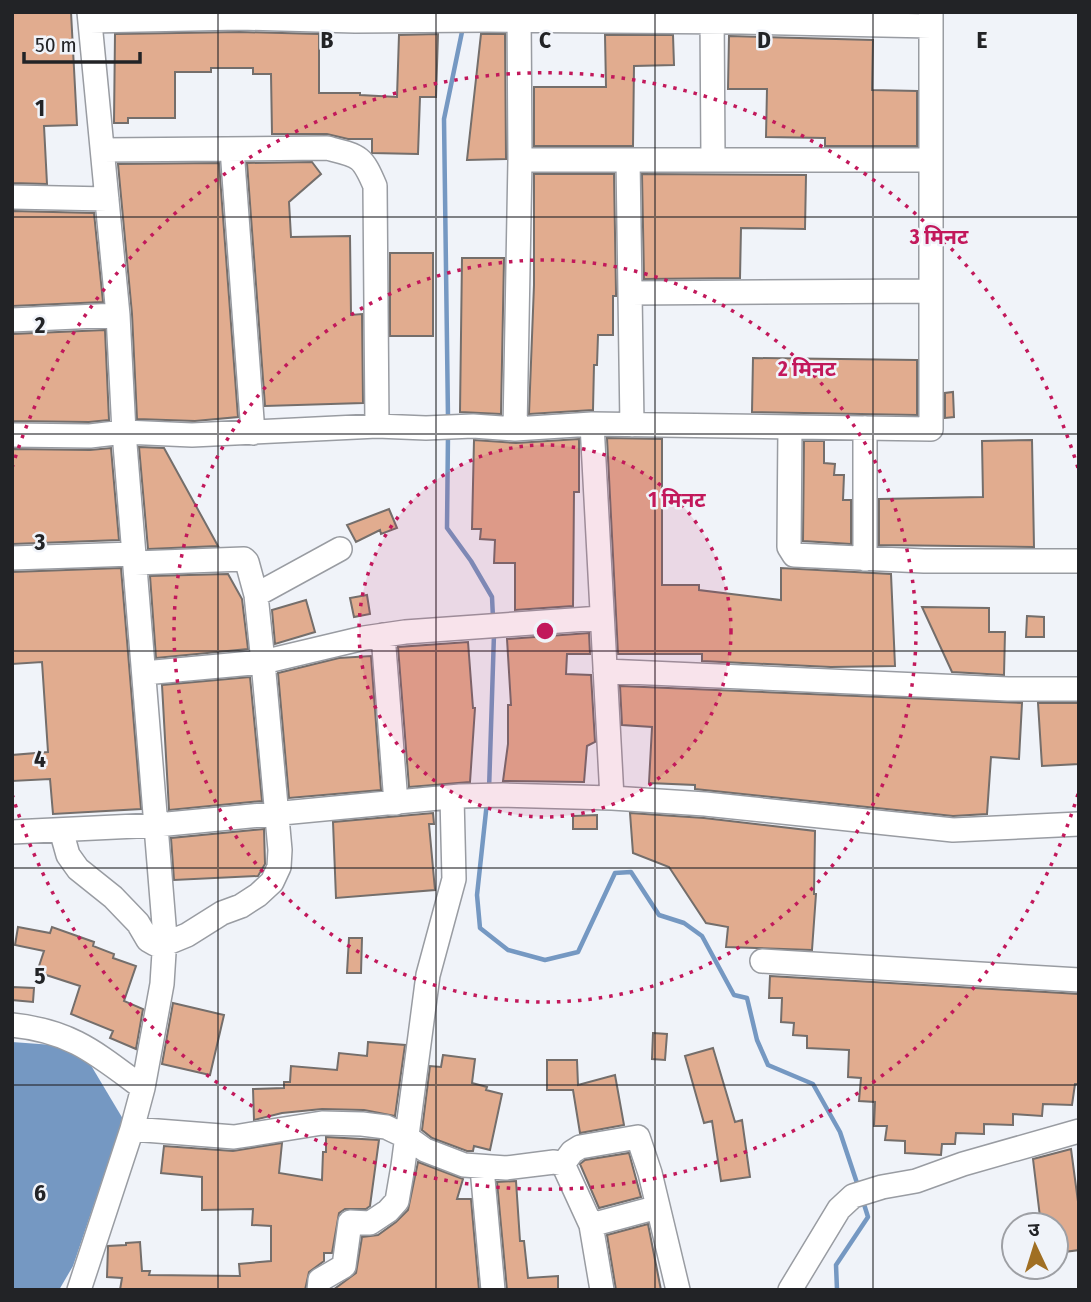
<svg xmlns="http://www.w3.org/2000/svg" width="1091" height="1302" viewBox="0 0 1091 1302" font-family="'Fira Sans Condensed','Noto Sans Devanagari',sans-serif">
<style>
.water{fill:#7598c2}
.lines{fill:none;stroke-linecap:round;stroke-linejoin:round}
.stream{stroke:#7598c2;stroke-width:4.5}
.building{fill:#e1ac8f;stroke:#746e6b;stroke-width:2}
.minor-casing{stroke:#999ca2;stroke-width:26}
.minor{stroke:#fff;stroke-width:23}
.grid{fill:none;stroke:#222326;stroke-width:2;stroke-opacity:0.55}
.ring{fill:none;stroke:#c2185b;stroke-width:3.5;stroke-dasharray:3.5 7}
.grid-label{font-size:23px;text-anchor:middle;font-weight:bold;fill:#222326;stroke:#f0f3f9;stroke-width:5;stroke-linejoin:round;paint-order:stroke}
.centre{fill:#c2185b;stroke:#f0f3f9;stroke-width:3.5}
.ring-label{font-size:21px;text-anchor:middle;font-weight:bold;fill:#c2185b;stroke:#f0f3f9;stroke-width:5;stroke-linejoin:round;paint-order:stroke}
</style>
<rect width="100%" height="100%" fill="#f0f3f9"/>
<path class="water" d="M 12,1042 L 80,1047 L 123,1119 L 73,1266 L 59,1290 L 12,1290 Z"/>
<g class="lines">
<path class="stream" d="M 448,418 L 444,119 L 463,27
M 448,434 L 447,528 L 471,561 L 492,597 L 493,618
M 489,790 L 494,634
M 487,802 L 477,895 L 480,928 L 508,950 L 545,960 L 578,952 L 615,873 L 631,872 L 659,915 L 684,923 L 702,936 L 734,995 L 747,998 L 757,1040 L 768,1065 L 813,1084 L 840,1132 L 858,1186
M 837,1290 L 836,1265 L 868,1217 L 863,1201"/>
</g>
<path class="building" d="M 12,12 L 71,12 L 77,125 L 44,126 L 47,184 L 12,183 Z
M 240,32 L 319,34 L 319,93 L 360,93 L 360,95 L 397,97 L 399,35 L 438,34 L 436,97 L 420,97 L 418,154 L 372,153 L 372,139 L 348,139 L 327,134 L 272,134 L 271,74 L 253,74 L 253,68 L 211,68 L 211,72 L 175,72 L 175,118 L 128,118 L 128,123 L 114,123 L 115,34 Z
M 481,34 L 505,34 L 506,159 L 467,160 Z
M 605,35 L 673,35 L 674,65 L 634,66 L 633,146 L 534,146 L 534,87 L 606,87 Z
M 729,36 L 873,40 L 872,90 L 917,91 L 917,146 L 825,146 L 825,138 L 766,137 L 767,89 L 728,89 Z
M 312,162 L 321,174 L 289,202 L 291,237 L 350,236 L 351,315 L 362,314 L 363,403 L 265,406 L 247,163 Z
M 219,163 L 238,417 L 195,421 L 137,419 L 132,314 L 118,164 Z
M 534,174 L 614,174 L 616,293 L 616,296 L 613,296 L 613,335 L 598,335 L 597,365 L 594,365 L 593,410 L 529,414 L 534,285 Z
M 642,174 L 806,175 L 805,229 L 741,228 L 740,278 L 644,279 Z
M 12,211 L 94,213 L 103,302 L 12,306 Z
M 390,253 L 433,253 L 433,336 L 390,336 Z
M 462,258 L 504,258 L 501,414 L 460,412 Z
M 105,330 L 109,420 L 89,422 L 12,421 L 12,334 Z
M 753,358 L 917,360 L 917,415 L 752,412 Z
M 953,392 L 954,417 L 945,418 L 945,393 Z
M 607,438 L 662,439 L 662,585 L 699,585 L 699,590 L 781,600 L 781,568 L 891,574 L 895,666 L 831,667 L 702,661 L 702,654 L 618,654 Z
M 579,439 L 579,492 L 574,492 L 573,606 L 515,610 L 515,563 L 494,563 L 495,540 L 480,539 L 481,529 L 472,529 L 474,440 L 516,443 Z
M 1032,440 L 1034,547 L 879,545 L 879,499 L 983,497 L 982,441 Z
M 804,441 L 824,441 L 824,463 L 835,464 L 834,475 L 844,475 L 843,500 L 851,500 L 851,544 L 803,541 Z
M 139,447 L 164,448 L 218,546 L 148,549 Z
M 111,448 L 119,540 L 12,544 L 12,449 L 90,450 Z
M 389,509 L 397,528 L 381,534 L 380,530 L 356,542 L 347,525 Z
M 121,568 L 141,809 L 53,814 L 50,779 L 12,781 L 12,755 L 48,752 L 42,662 L 12,664 L 12,572 Z
M 228,574 L 242,599 L 248,649 L 156,658 L 150,576 Z
M 367,595 L 370,614 L 354,617 L 350,598 Z
M 306,600 L 315,632 L 275,644 L 272,610 Z
M 922,607 L 989,608 L 989,632 L 1005,632 L 1004,675 L 952,672 Z
M 1027,616 L 1044,617 L 1044,637 L 1026,637 Z
M 589,633 L 590,654 L 567,654 L 566,674 L 591,675 L 595,742 L 587,746 L 584,782 L 503,781 L 508,744 L 508,705 L 511,705 L 507,639 Z
M 468,642 L 473,708 L 475,708 L 470,782 L 409,787 L 398,647 Z
M 371,656 L 381,790 L 289,798 L 278,673 L 339,658 Z
M 250,677 L 262,801 L 169,810 L 162,685 Z
M 620,686 L 1022,703 L 1019,759 L 991,757 L 987,814 L 953,816 L 695,789 L 695,785 L 649,783 L 652,727 L 622,725 Z
M 1038,703 L 1079,703 L 1079,764 L 1042,766 Z
M 433,813 L 434,824 L 429,824 L 435,890 L 336,898 L 333,822 Z
M 630,813 L 704,818 L 815,831 L 814,894 L 816,894 L 812,950 L 726,947 L 728,927 L 706,923 L 669,867 L 633,853 Z
M 597,815 L 597,829 L 573,829 L 573,816 Z
M 264,829 L 265,864 L 258,876 L 174,880 L 171,838 Z
M 18,927 L 50,933 L 52,927 L 94,942 L 93,946 L 114,954 L 113,958 L 136,966 L 124,1001 L 143,1009 L 136,1049 L 110,1038 L 113,1031 L 71,1014 L 80,986 L 37,972 L 44,951 L 15,945 Z
M 349,938 L 362,938 L 361,973 L 347,973 Z
M 770,976 L 1079,994 L 1079,1084 L 1075,1084 L 1072,1105 L 1043,1104 L 1042,1116 L 1013,1114 L 1013,1125 L 984,1124 L 984,1134 L 956,1133 L 955,1144 L 942,1144 L 941,1155 L 905,1153 L 905,1141 L 885,1140 L 887,1126 L 874,1126 L 875,1102 L 859,1101 L 861,1078 L 848,1077 L 849,1050 L 807,1048 L 807,1036 L 793,1035 L 794,1023 L 781,1022 L 782,998 L 769,998 Z
M 12,987 L 34,988 L 33,1002 L 12,1000 Z
M 173,1003 L 224,1015 L 210,1075 L 162,1064 Z
M 653,1033 L 667,1034 L 665,1060 L 652,1059 Z
M 368,1042 L 405,1045 L 395,1116 L 364,1110 L 322,1109 L 282,1113 L 254,1120 L 253,1089 L 284,1088 L 284,1082 L 290,1082 L 291,1066 L 337,1070 L 339,1053 L 367,1056 Z
M 713,1048 L 735,1122 L 742,1120 L 750,1177 L 721,1181 L 712,1121 L 704,1123 L 685,1056 Z
M 443,1055 L 475,1059 L 472,1083 L 487,1087 L 486,1090 L 502,1094 L 490,1150 L 474,1146 L 473,1151 L 467,1151 L 432,1138 L 422,1130 L 430,1066 L 441,1067 Z
M 547,1060 L 577,1060 L 578,1085 L 615,1075 L 624,1125 L 580,1133 L 573,1090 L 547,1090 Z
M 326,1137 L 379,1140 L 370,1206 L 366,1209 L 345,1209 L 339,1213 L 332,1253 L 324,1253 L 324,1261 L 309,1272 L 305,1290 L 120,1290 L 122,1278 L 107,1277 L 108,1246 L 126,1245 L 126,1243 L 140,1242 L 142,1271 L 150,1271 L 149,1275 L 240,1276 L 239,1264 L 271,1261 L 271,1226 L 252,1225 L 253,1209 L 202,1210 L 202,1177 L 161,1173 L 164,1146 L 233,1151 L 282,1143 L 279,1173 L 322,1180 L 323,1152 L 326,1152 Z
M 1071,1149 L 1079,1209 L 1079,1250 L 1056,1253 L 1056,1225 L 1041,1225 L 1033,1159 Z
M 629,1153 L 641,1197 L 599,1208 L 580,1164 L 585,1160 Z
M 418,1162 L 463,1179 L 457,1199 L 471,1199 L 479,1290 L 333,1290 L 356,1273 L 362,1237 L 378,1235 L 396,1222 L 408,1210 Z
M 516,1181 L 520,1241 L 524,1241 L 528,1278 L 558,1276 L 558,1290 L 507,1290 L 497,1182 Z
M 648,1224 L 661,1290 L 616,1290 L 607,1235 Z"/>
<g class="lines">
<defs>
<path id="minor" d="M 89,12 L 118,315 L 124,432 L 165,937 L 162,984 L 143,1088
M 712,12 L 713,159
M 90,21 L 240,18 L 355,21 L 487,20 L 742,22 L 931,26
M 232,149 L 253,433
M 103,150 L 327,148 C 359,156 362,155 375,186 L 377,426
M 520,160 L 930,160
M 628,160 L 632,425
M 12,197 L 107,199
M 630,293 L 929,291
M 12,320 L 118,315
M 592,424 L 931,429 L 931,12
M 790,427 L 789,547 L 794,555 L 924,561 L 1079,561
M 12,435 L 90,436 L 124,432 L 192,435 L 377,426 L 426,428 L 473,426 L 515,429 L 520,160 L 519,12
M 12,558 L 134,554
M 865,559 L 865,428
M 135,563 L 244,559 L 247,562 L 256,595 L 263,662 L 364,638 L 405,632 L 601,618
M 256,595 L 340,549
M 383,635 L 396,803
M 605,671 L 1008,689 L 1079,689
M 612,798 L 705,804 L 953,830 L 1079,824
M 61,830 L 68,855 L 78,869 L 113,897 L 138,923 L 148,940 L 155,944 L 165,944 L 187,935 L 222,913 L 241,906 L 258,895 L 272,882 L 279,867 L 280,850 L 263,662 L 144,673
M 12,832 L 157,825 L 460,796 L 503,795 L 612,798 L 592,424 L 515,429
M 762,961 L 1079,980
M 12,1025 C 72,1031 97,1054 143,1088 L 132,1129 L 79,1290
M 132,1129 L 234,1137 L 322,1123 L 362,1124 L 386,1127 L 407,1137 L 425,1150 L 464,1165 L 506,1168 L 554,1162 L 563,1164 L 591,1225 L 602,1290
M 563,1164 L 572,1152 L 580,1147 L 638,1137 L 650,1173 L 678,1290
M 482,1168 L 493,1290
M 591,1225 L 658,1207
M 319,1290 L 320,1280 L 344,1266 L 350,1222 L 370,1223 L 388,1211 L 397,1201 L 403,1166 L 428,975 L 454,879 L 452,797
M 790,1290 L 839,1209 L 853,1196 L 882,1187 L 916,1181 L 963,1164 L 1079,1131"/>
</defs>
<use href="#minor" class="minor-casing"/>
<use href="#minor" class="minor"/>
</g>
<path class="grid" d="M 218,12 L 218,1290M 436,12 L 436,1290M 655,12 L 655,1290M 873,12 L 873,1290M 12,217 L 1079,217M 12,434 L 1079,434M 12,651 L 1079,651M 12,868 L 1079,868M 12,1085 L 1079,1085"/>
<circle cx="545" cy="631" r="186" fill="#c2185b" fill-opacity=".12"/>
<g class="ring">
<circle cx="545" cy="631" r="186"/>
<circle cx="545" cy="631" r="371"/>
<path d="M1078 794A557 557 0 0 1 12 794M12 468A557 557 0 0 1 1078 468"/>
</g>
<g class="grid-label">
<text x="327" y="48">B</text>
<text x="545" y="48">C</text>
<text x="764" y="48">D</text>
<text x="982" y="48">E</text>
<text x="40" y="116">1</text>
<text x="40" y="333">2</text>
<text x="40" y="550">3</text>
<text x="40" y="767">4</text>
<text x="40" y="984">5</text>
<text x="40" y="1201">6</text>
</g>
<circle cx="545" cy="631" r="10" class="centre"/>
<g class="ring-label">
<text x="939" y="244">3 मिनट</text>
<text x="807" y="376">2 मिनट</text>
<text x="677" y="507">1 मिनट</text>
</g>
<rect width="1091" height="1302" fill="none" stroke="#222326" stroke-width="28"/>
<g transform="translate(1035 1246) rotate(356)"><circle r="33" fill="#f0f3f9" stroke="#9ea0a5" stroke-width="2"/>
<path d="M0-5L12 26L0 18L-12 26Z" fill="#a06f23"/>
<text y="-10" font-size="19" font-weight="bold" text-anchor="middle" fill="#222326">उ</text>
</g>
<path d="M24 52v10h116v-10" fill="none" stroke="#222326" stroke-width="3.5"/>
<text x="35" y="52" font-size="21" fill="#222326" stroke="#f0f3f9" stroke-width="5" paint-order="stroke">50 m</text>
</svg>
